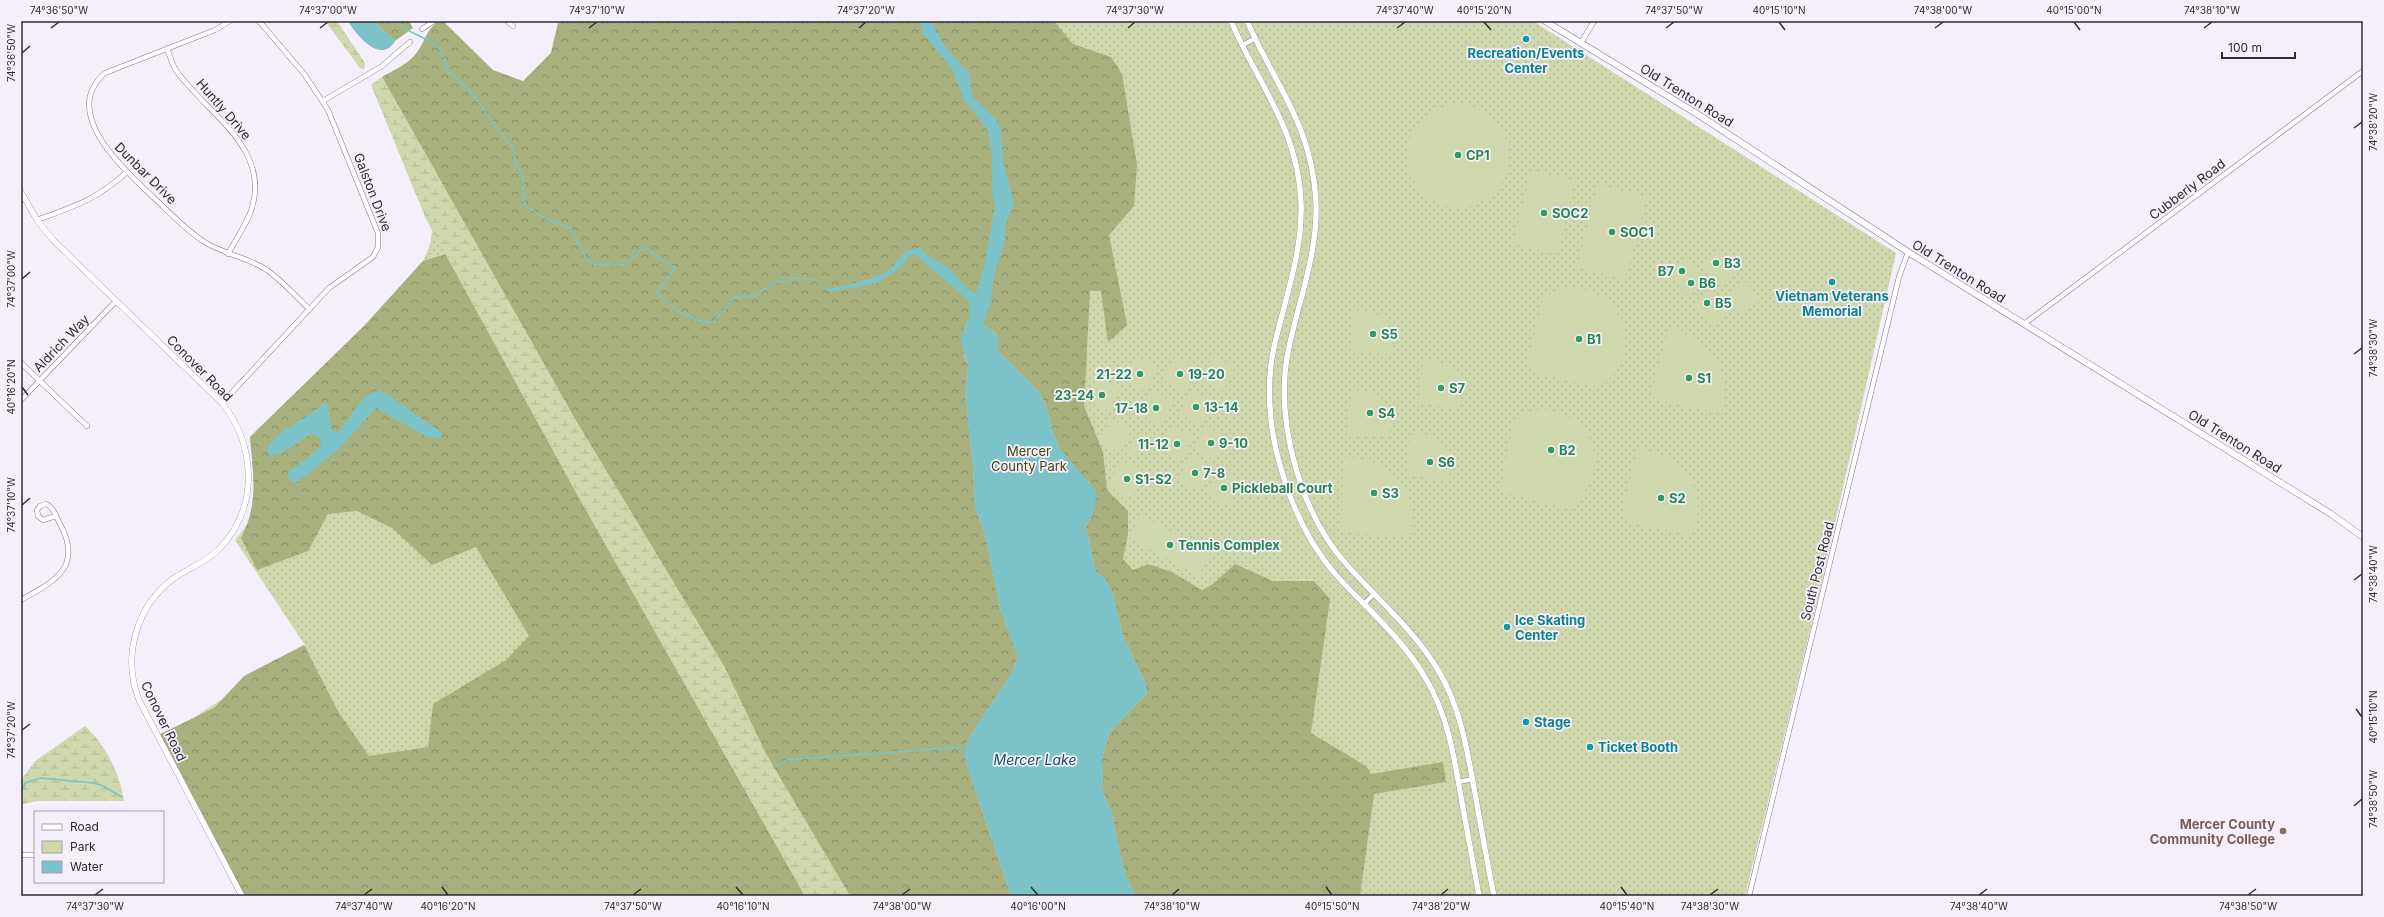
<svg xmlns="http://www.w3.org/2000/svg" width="2384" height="917" viewBox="0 0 2384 917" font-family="Inter,sans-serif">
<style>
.green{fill:url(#green-dots)}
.forest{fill:url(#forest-crowns)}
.wetland{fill:url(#wetland-marsh)}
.pitch{fill:#cfd8ac}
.water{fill:#7bc3c8}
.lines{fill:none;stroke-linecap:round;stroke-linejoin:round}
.stream{stroke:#7bc3c8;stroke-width:1.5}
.minor-casing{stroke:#847692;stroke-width:5.5}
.tertiary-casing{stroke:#847692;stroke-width:6}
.secondary-casing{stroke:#847692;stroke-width:7}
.minor{stroke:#fff;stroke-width:4.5}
.tertiary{stroke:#fff;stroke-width:5.5}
.secondary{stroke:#fff;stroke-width:6}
.ticks{fill:none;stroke:#302a36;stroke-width:1.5}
.culture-dot{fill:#0f9aa8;stroke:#f5effc;stroke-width:1.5}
.leisure-dot{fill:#2e9e5b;stroke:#f5effc;stroke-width:1.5}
.education-dot{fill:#8d6e63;stroke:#f5effc;stroke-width:1.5}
.labels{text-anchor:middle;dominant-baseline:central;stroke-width:3.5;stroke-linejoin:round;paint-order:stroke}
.culture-label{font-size:13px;font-weight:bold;fill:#0d838f;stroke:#f5effc;text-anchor:start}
.street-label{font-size:13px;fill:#302a36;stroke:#f5effc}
.leisure-label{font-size:13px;font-weight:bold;fill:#27864d;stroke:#f5effc;text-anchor:start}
.park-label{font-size:13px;fill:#414809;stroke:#f5effc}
.education-label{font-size:13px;font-weight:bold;fill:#785e54;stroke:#f5effc;text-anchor:end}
.water-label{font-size:14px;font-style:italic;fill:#125155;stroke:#f5effc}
.neatline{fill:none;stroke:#302a36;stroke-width:1.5}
.ticks-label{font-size:10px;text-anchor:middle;fill:#302a36}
</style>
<defs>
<pattern id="green-dots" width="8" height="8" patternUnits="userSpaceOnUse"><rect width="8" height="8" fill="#cfd8ac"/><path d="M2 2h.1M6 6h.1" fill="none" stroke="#b2ba95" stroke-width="1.8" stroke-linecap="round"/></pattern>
<pattern id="forest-crowns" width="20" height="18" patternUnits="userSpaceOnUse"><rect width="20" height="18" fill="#a8b17d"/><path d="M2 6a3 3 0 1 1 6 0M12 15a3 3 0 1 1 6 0" fill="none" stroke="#899067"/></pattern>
<pattern id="wetland-marsh" width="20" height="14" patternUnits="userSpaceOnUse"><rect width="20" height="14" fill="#cfd8ac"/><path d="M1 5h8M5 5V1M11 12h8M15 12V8" fill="none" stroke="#b2ba95"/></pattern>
</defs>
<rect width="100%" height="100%" fill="#f5effc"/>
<path class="green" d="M 558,21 L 1533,21 L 1896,253 L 1821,585 L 1745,896 L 246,896 L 161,739 L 305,645 L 235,540 L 249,522 L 255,494 L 250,437 L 364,326 L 423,261 L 430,245 L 437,198 L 450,159 L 551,53 Z"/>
<path class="forest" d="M 373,21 L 409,21 L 413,28 L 395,41 Z
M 439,21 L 443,21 L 493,70 L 523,81 L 551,53 L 558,24 L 564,21 L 1054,21 L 1073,44 L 1111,57 L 1122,74 L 1137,165 L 1134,206 L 1109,235 L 1127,325 L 1108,342 L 1101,291 L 1090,291 L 1084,406 L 1103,452 L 1107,490 L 1128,511 L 1128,535 L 1123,559 L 1133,570 L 1148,564 L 1172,572 L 1202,590 L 1213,584 L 1235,564 L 1273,581 L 1314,581 L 1330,599 L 1311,733 L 1366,766 L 1371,774 L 1443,762 L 1446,782 L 1374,794 L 1360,896 L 1136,896 L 1126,877 L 1120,855 L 1112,815 L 1103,792 L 1102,759 L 1109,733 L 1147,693 L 1145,682 L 1123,636 L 1113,594 L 1106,580 L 1096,572 L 1086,527 L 1095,507 L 1089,482 L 1078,472 L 1060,449 L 1054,435 L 1046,406 L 1039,392 L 998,351 C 999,332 998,334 983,325 L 964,356 L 968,365 L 965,393 L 973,467 L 975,507 L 985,534 L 1001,612 L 1018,656 L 1013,671 L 968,739 L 969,772 L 1011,896 L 850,896 L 766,754 L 724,666 L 575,419 L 382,77 C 392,71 406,65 414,56 C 425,44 425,30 439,21 Z
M 446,254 L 578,496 L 805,896 L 242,896 L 158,735 L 214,708 L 244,676 L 304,645 L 339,713 L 369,756 L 428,747 L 433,704 L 506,660 L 529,636 L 476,547 L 432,565 L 392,528 L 357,511 L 328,514 L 308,551 L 257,570 L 241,538 C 259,504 253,473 250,437 L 364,326 L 423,261 Z"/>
<path class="wetland" d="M 325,21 L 337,21 L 365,63 L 364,69 L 360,68 Z
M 382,77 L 575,419 L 724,666 L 766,754 L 850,896 L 805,896 L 578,496 L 426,219 L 371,85 Z
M 85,726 C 106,745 120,774 124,801 L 38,801 L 23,804 L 21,780 L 35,761 Z"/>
<path class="pitch" d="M1407 156a51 51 0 1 1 102 0a51 51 0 1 1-102 0Z
M 1531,170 L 1575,181 L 1557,255 L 1513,244 Z
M 1598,185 L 1647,197 L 1625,280 L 1577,267 Z
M 1720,250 L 1738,273 L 1721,287 L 1703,264 Z
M 1686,259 L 1705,282 L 1687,296 L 1669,273 Z
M 1746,281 L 1760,300 L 1742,314 L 1727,295 L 1736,288 L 1743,296 L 1737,288 Z
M 1574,288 C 1583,290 1593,291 1600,296 C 1628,313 1633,352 1612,376 C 1608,381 1602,384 1597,387 L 1532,372 L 1527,364 L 1543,297 L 1559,290 Z
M 1711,290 L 1729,313 L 1712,327 L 1693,304 Z
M 1354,310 C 1385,309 1396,326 1392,355 L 1357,352 L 1354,354 L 1350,350 L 1353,347 Z
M 1669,328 C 1712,339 1731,371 1722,414 L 1655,400 L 1651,394 Z
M 1138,357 L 1156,366 L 1157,370 L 1146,389 L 1143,390 L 1125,381 L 1124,378 L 1135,358 Z
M 1177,357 L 1195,367 L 1196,370 L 1185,390 L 1182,391 L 1164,381 L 1163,378 L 1174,358 Z
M 1216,357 L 1234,367 L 1234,370 L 1224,389 L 1221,390 L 1203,381 L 1202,378 L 1213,358 Z
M 1423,360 C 1452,359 1470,382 1458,409 L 1424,403 L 1420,405 L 1416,400 L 1419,397 Z
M 1100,378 L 1118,388 L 1119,391 L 1108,410 L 1105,411 L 1086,399 L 1097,379 Z
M 1352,390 C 1384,389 1394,407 1389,436 L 1346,435 Z
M 1154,391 L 1171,401 L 1172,404 L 1162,424 L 1159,424 L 1141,415 L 1141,412 L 1151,392 Z
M 1193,391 L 1211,400 L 1212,403 L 1201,423 L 1198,424 L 1181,415 L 1180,412 L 1190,392 Z
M 1547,410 C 1602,420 1611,476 1568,509 L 1504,492 L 1501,487 L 1514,419 L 1530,411 Z
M 1113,419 L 1130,428 L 1131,431 L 1121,451 L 1117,452 L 1101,443 L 1100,439 L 1110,420 Z
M 1174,427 L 1191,436 L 1193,439 L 1182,459 L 1179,460 L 1162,451 L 1161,448 L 1171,428 Z
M 1208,427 L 1226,436 L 1227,439 L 1216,459 L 1213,460 L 1196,451 L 1195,448 L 1205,428 Z
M 1411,432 C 1441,434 1460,452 1447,482 L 1412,475 L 1408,477 L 1405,472 L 1408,469 Z
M 1138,434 L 1146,438 L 1137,456 L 1129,452 Z
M 1637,449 C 1668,452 1697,472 1698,506 C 1699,517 1695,527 1692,536 L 1627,522 L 1622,515 Z
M 1192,456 L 1210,466 L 1211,469 L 1200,489 L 1198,490 L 1180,481 L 1179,477 L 1190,457 Z
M 1343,458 C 1393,456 1416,490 1413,536 L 1352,533 L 1345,531 L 1341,526 Z
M 1122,460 L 1145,472 L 1132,498 L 1108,486 Z
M 1221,472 L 1238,481 L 1240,484 L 1229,504 L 1226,505 L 1208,496 L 1207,493 L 1218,473 Z
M 1140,515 L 1211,553 L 1199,575 L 1129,538 Z"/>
<path class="water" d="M 348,21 L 373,21 L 395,41 C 381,65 356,35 348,21 Z
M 920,21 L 933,21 C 934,35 958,63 969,72 L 972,96 L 996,119 L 1001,129 L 1003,164 L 1014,203 L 1006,224 L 1004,245 L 994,275 L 991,302 L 983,325 C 998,335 999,332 998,351 L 1039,392 L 1046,406 L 1054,435 L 1060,449 L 1096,491 L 1095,507 L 1086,527 L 1096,572 L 1106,580 L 1113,594 L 1123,636 L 1145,682 L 1147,693 L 1109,733 L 1102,759 L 1103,792 L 1112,815 L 1120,855 L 1126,877 L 1136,896 L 1011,896 L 969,772 L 964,755 L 968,739 L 1013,671 L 1018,656 L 1001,612 L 985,534 L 975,507 L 973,467 L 965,393 L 968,365 L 961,343 L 964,327 L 970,316 L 969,301 L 915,254 L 910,255 L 898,269 L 877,283 L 830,292 L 812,279 L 828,289 C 838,288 876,278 884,273 C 899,265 898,249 921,248 C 929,259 932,258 943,264 C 956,272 963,289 976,294 L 984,267 L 995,206 L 992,193 L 992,154 L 988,131 L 964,99 L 952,69 L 922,32 Z
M 381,390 L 441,432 L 442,437 L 439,439 L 427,437 L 376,408 L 340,448 L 300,480 L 293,483 L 289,479 L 287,473 L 315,452 L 322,444 L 319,437 L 312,434 C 298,440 286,454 270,456 L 267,450 C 277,427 308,421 323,403 L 327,403 C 330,413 329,422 333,431 L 338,432 C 349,419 363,391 381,390 Z"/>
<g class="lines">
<path class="stream" d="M 395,21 C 408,35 430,36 441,51 C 445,56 445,66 448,72 C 477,89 489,124 513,147 L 515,162 L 523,175 L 524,204 L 546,219 L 570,228 L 587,260 L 595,265 L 625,265 L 644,247 L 675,268 L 656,293 C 673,308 691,323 714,322 L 735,297 C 763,299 755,292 776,282 C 780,281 784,282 789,282 L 792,278 L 813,279
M 776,766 L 787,760 L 796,759 L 966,747
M 21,793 L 25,783 L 41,778 L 93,783 L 101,785 L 122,797
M 21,793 L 21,799"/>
<defs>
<path id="minor" d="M 230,21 L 215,30 L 105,73 C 59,113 125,170 153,197 C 169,212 185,229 203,241 C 223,254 247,257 267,270 C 282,281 296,296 309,309
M 507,21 L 513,26
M 422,29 L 434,21
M 1581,43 L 1594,21
M 1243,45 L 1256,38
M 167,48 C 170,56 172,66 178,73 C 208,114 270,148 252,208 C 247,224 236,239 228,254
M 323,101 L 382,66 L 410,42
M 37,220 C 75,206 96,200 127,172
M 2024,324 L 2363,71
M 21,363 L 87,426
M 21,400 L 116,301
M 222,403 L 329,288 L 373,257 L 378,247 L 378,233 L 328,110 L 305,75 L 259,21
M 21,600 C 53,582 83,568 61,526 C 57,519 54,507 46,504 L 40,506 L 37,510 L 38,516 L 43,520 L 56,516
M 1364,604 L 1374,594
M 1458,782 L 1473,779
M 21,855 L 35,855
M 1749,896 L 1899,277 L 1908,252"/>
<path id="tertiary" d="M 1231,21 C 1258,85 1298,128 1301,202 C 1303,251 1285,299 1274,347 C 1266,384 1269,428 1280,465 C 1291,505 1309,544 1336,575 C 1367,609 1403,639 1426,679 C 1448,716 1454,756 1461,797 C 1467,830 1473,863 1479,896
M 1247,21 C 1276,87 1312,125 1316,202 C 1318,254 1298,302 1288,352 C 1281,388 1285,429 1295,465 C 1305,501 1322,538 1348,566 C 1378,600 1414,630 1438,670 C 1461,708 1467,750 1475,793 C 1481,827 1487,862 1494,896
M 21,192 L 37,220 L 53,240 L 222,403 C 256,446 259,507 220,548 C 207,562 189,568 174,578 C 136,606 122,657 139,700 L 242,896"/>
<path id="secondary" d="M 1545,21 L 1702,117 L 1908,252 L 2331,514 L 2363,537"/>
</defs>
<use href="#minor" class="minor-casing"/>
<use href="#tertiary" class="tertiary-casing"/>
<use href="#secondary" class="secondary-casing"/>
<use href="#minor" class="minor"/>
<use href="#tertiary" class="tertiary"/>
<use href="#secondary" class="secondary"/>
</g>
<path class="ticks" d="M 1484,22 L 1491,30M 1779,22 L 1785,30M 2074,22 L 2080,30M 51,28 L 59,22M 320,28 L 328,22M 589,28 L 597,22M 859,28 L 866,22M 1128,28 L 1135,22M 1397,28 L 1405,22M 1666,28 L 1674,22M 1935,28 L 1943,22M 2204,28 L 2212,22M 22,53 L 30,46M 2354,128 L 2362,122M 22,279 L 30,272M 2354,354 L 2362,348M 22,387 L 28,395M 22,505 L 30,498M 2354,580 L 2362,574M 2356,709 L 2362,717M 22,730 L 30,724M 2354,806 L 2362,799M 442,887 L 448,895M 736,887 L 743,895M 1031,887 L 1038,895M 1326,887 L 1332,895M 1621,887 L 1627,895M 95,895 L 103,889M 364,895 L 372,889M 633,895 L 641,889M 902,895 L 910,889M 1172,895 L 1179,889M 1441,895 L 1448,889M 1710,895 L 1718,889M 1979,895 L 1987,889M 2248,895 L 2256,889"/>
<g class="culture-dot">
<circle cx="1526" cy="39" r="4"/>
<circle cx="1832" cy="282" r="4"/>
<circle cx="1507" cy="627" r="4"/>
<circle cx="1526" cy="722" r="4"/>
<circle cx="1590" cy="747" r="4"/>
</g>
<g class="leisure-dot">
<circle cx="1458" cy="155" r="4"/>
<circle cx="1544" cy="213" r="4"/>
<circle cx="1612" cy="232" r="4"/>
<circle cx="1716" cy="263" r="4"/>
<circle cx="1682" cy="271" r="4"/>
<circle cx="1691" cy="283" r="4"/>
<circle cx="1707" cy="303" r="4"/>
<circle cx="1373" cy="334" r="4"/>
<circle cx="1579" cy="339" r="4"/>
<circle cx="1140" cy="374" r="4"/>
<circle cx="1180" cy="374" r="4"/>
<circle cx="1689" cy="378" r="4"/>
<circle cx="1441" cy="388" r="4"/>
<circle cx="1102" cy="395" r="4"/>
<circle cx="1196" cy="407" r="4"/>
<circle cx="1156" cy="408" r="4"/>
<circle cx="1370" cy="413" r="4"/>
<circle cx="1211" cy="443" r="4"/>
<circle cx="1177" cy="444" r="4"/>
<circle cx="1551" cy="450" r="4"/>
<circle cx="1430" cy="462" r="4"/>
<circle cx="1195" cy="473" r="4"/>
<circle cx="1127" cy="479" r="4"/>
<circle cx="1224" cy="488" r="4"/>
<circle cx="1374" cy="493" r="4"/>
<circle cx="1661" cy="498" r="4"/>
<circle cx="1170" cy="545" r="4"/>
</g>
<circle class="education-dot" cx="2283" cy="831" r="4"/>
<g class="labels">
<g class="culture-label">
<text x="1526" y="53" text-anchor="middle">Recreation/Events<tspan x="1526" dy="15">Center</tspan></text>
<text x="1832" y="296" text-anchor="middle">Vietnam Veterans<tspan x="1832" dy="15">Memorial</tspan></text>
<text x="1515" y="620">Ice Skating<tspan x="1515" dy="15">Center</tspan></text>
<text x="1534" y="722">Stage</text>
<text x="1598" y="747">Ticket Booth</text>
</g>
<g class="street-label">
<text transform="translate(1687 95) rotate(32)">Old Trenton Road</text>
<text transform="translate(224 109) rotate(49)">Huntly Drive</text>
<text transform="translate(146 173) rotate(45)">Dunbar Drive</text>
<text transform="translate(2187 189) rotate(-37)">Cubberly Road</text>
<text transform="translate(373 192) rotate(69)">Galston Drive</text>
<text transform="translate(1959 271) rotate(32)">Old Trenton Road</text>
<text transform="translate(61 343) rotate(-46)">Aldrich Way</text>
<text transform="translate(200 368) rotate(45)">Conover Road</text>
<text transform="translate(2235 441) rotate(32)">Old Trenton Road</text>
<text transform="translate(1817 571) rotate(-76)">South Post Road</text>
<text transform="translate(164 721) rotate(64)">Conover Road</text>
</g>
<g class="leisure-label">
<text x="1466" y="155">CP1</text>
<text x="1552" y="213">SOC2</text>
<text x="1620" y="232">SOC1</text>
<text x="1724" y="263">B3</text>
<text x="1674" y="271" text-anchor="end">B7</text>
<text x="1699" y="283">B6</text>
<text x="1715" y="303">B5</text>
<text x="1381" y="334">S5</text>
<text x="1587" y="339">B1</text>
<text x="1132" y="374" text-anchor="end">21-22</text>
<text x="1188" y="374">19-20</text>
<text x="1697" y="378">S1</text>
<text x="1449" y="388">S7</text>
<text x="1094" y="395" text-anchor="end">23-24</text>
<text x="1204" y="407">13-14</text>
<text x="1148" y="408" text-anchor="end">17-18</text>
<text x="1378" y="413">S4</text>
<text x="1219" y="443">9-10</text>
<text x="1169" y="444" text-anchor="end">11-12</text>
<text x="1559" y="450">B2</text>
<text x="1438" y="462">S6</text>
<text x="1203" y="473">7-8</text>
<text x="1135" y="479">S1-S2</text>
<text x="1232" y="488">Pickleball Court</text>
<text x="1382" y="493">S3</text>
<text x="1669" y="498">S2</text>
<text x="1178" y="545">Tennis Complex</text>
</g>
<g class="park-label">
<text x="1029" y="451">Mercer<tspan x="1029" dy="15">County Park</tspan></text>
</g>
<g class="education-label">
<text x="2275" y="824">Mercer County<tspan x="2275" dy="15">Community College</tspan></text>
</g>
<g class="water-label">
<text x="1035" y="759">Mercer Lake</text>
</g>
</g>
<rect width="2384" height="917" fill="none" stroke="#f5effc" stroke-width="44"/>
<rect x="34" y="811" width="130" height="72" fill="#f5effc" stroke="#a6a0ad"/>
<rect x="42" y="824" width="20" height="6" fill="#ffffff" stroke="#a6a0ad"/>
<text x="70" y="831" font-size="12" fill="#302a36">Road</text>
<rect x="42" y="841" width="20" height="12" fill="#cfd8ac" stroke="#a6a0ad"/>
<text x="70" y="851" font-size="12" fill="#302a36">Park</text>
<rect x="42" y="861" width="20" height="12" fill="#7bc3c8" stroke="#a6a0ad"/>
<text x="70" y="871" font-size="12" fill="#302a36">Water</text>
<path d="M2222 52v6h73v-6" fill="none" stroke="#302a36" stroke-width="2"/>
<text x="2228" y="52" font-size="12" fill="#302a36" stroke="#f5effc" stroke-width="3" paint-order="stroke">100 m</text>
<rect x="22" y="22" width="2340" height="873" class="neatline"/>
<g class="ticks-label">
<text x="59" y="14">74°36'50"W</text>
<text x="328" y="14">74°37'00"W</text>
<text x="597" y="14">74°37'10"W</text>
<text x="866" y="14">74°37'20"W</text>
<text x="1135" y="14">74°37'30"W</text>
<text x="1405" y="14">74°37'40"W</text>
<text x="1484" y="14">40°15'20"N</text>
<text x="1674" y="14">74°37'50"W</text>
<text x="1779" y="14">40°15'10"N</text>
<text x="1943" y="14">74°38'00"W</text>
<text x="2074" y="14">40°15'00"N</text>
<text x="2212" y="14">74°38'10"W</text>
<text transform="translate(11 53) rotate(-90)" y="4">74°36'50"W</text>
<text transform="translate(2373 122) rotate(-90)" y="4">74°38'20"W</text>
<text transform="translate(11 279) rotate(-90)" y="4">74°37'00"W</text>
<text transform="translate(2373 348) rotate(-90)" y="4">74°38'30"W</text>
<text transform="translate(11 387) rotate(-90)" y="4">40°16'20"N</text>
<text transform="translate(11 505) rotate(-90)" y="4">74°37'10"W</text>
<text transform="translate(2373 574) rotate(-90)" y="4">74°38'40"W</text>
<text transform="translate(2373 717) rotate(-90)" y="4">40°15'10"N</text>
<text transform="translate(11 730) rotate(-90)" y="4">74°37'20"W</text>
<text transform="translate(2373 799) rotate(-90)" y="4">74°38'50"W</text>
<text x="95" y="910">74°37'30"W</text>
<text x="364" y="910">74°37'40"W</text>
<text x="448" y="910">40°16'20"N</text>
<text x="633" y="910">74°37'50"W</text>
<text x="743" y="910">40°16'10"N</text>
<text x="902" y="910">74°38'00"W</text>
<text x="1038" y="910">40°16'00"N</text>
<text x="1172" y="910">74°38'10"W</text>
<text x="1332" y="910">40°15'50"N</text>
<text x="1441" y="910">74°38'20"W</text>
<text x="1627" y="910">40°15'40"N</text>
<text x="1710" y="910">74°38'30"W</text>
<text x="1979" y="910">74°38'40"W</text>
<text x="2248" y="910">74°38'50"W</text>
</g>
</svg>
